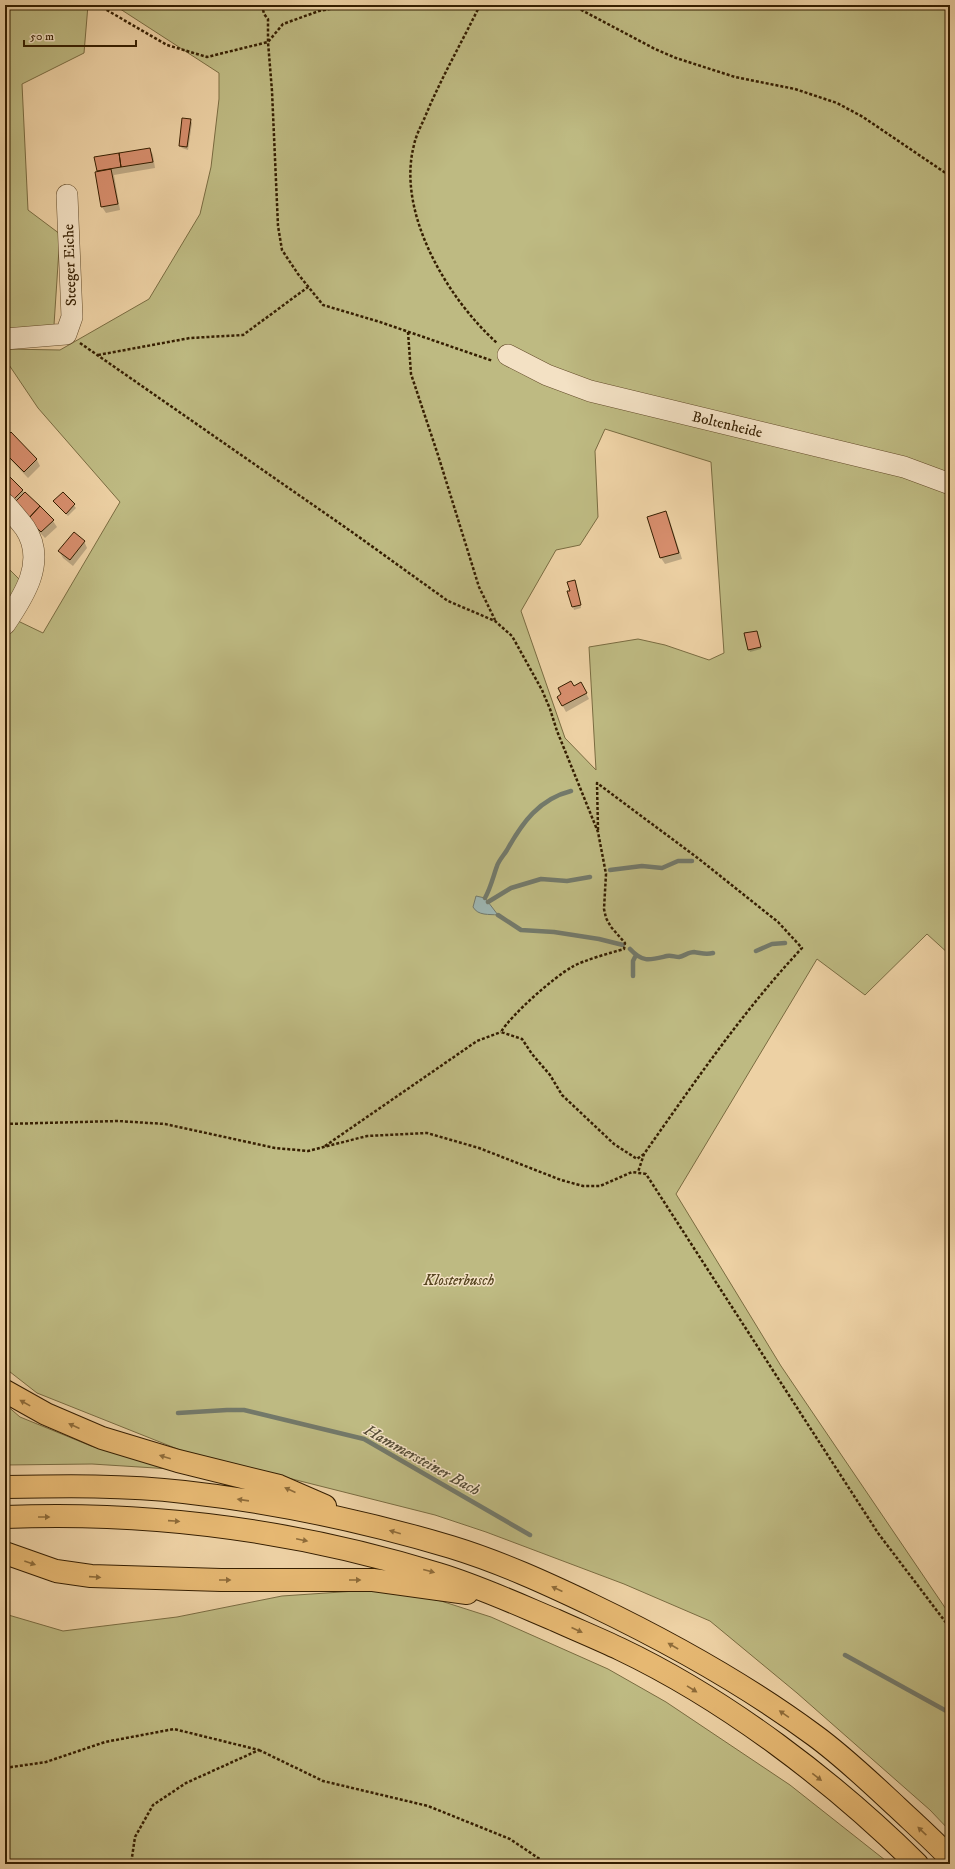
<svg xmlns="http://www.w3.org/2000/svg" width="955" height="1869" viewBox="0 0 955 1869" font-family="'IM FELL DW Pica',serif">
<style>
.green{fill:#beba82;stroke:#7a6c41;fill-rule:evenodd}
.water{fill:#9db5b1;stroke:#73796a}
.shadow{fill:#0003}
.lines{fill:none;stroke-linecap:round;stroke-linejoin:round}
.stream{stroke:#73796a;stroke-width:4.5}
.building{fill:#d78e6d;stroke:#351e00}
.minor-casing{stroke:#634b29;stroke-width:22}
.highway-casing{stroke:#351e00;stroke-width:24}
.path{stroke:#351e00;stroke-width:2.5;stroke-dasharray:3 2;stroke-linecap:butt}
.minor{stroke:#f3e1c4;stroke-width:21}
.highway{stroke:#e6b872;stroke-width:22}
.oneway{fill:#8e6b39}
.labels{text-anchor:middle;dominant-baseline:central;stroke-width:3;stroke-linejoin:round;paint-order:stroke}
.street-label{font-size:15px;fill:#351e00;stroke:#f3e1c4}
.park-label{font-size:15px;font-style:italic;fill:#574520;stroke:#f3e1c4}
.water-label{font-size:16px;font-style:italic;fill:#544b35;stroke:#f3e1c4}
</style>
<rect width="100%" height="100%" fill="#edd1a4"/>
<filter id="stains"><feTurbulence type="fractalNoise" baseFrequency=".005" numOctaves="4"/><feColorMatrix values="0 0 0 0 .2 0 0 0 0 .09 0 0 0 0 .02 0 0 0 .5 -.17"/></filter>
<radialGradient id="worn" r=".72"><stop offset=".6" stop-color="#630" stop-opacity="0"/><stop offset="1" stop-color="#630" stop-opacity=".3"/></radialGradient>
<path class="green" d="M 5,5 L 88,5 L 84,53 L 22,84 L 28,210 L 60,234 L 54,325 L 5,329 Z
M 114,5 L 950,5 L 950,955 L 927,934 L 865,995 L 817,959 L 676,1194 L 781,1366 L 950,1615 L 950,1831 L 930,1810 L 797,1693 L 710,1621 L 624,1584 L 486,1532 L 435,1515 L 185,1452 L 37,1393 L 5,1368 L 5,640 L 18,621 L 43,633 L 120,502 L 38,408 L 5,359 L 5,349 L 60,350 L 149,299 L 200,214 L 211,167 L 219,99 L 219,73 ZM 605,429 L 711,462 L 724,653 L 709,660 L 665,645 L 638,639 L 589,647 L 596,770 L 565,738 L 521,611 L 556,550 L 580,545 L 598,517 L 595,451 Z
M 5,565 L 22,582 L 5,611 Z
M 5,1404 L 20,1417 L 91,1446 L 171,1469 L 92,1464 L 5,1465 Z
M 356,1591 L 400,1592 L 441,1601 L 491,1617 L 608,1669 L 666,1702 L 790,1785 L 890,1864 L 5,1864 L 5,1614 L 63,1631 L 177,1617 L 282,1596 Z"/>
<path class="water" d="M 476,896 L 485,898 L 498,915 C 489,914 478,916 473,907 Z"/>
<path class="shadow" d="M 190,120 L 192,123 L 188,150 L 182,148 L 180,146 Z
M 150,149 L 153,155 L 155,168 L 114,175 L 120,210 L 106,213 L 102,207 L 96,158 Z
M 11,434 L 37,460 L 40,466 L 28,478 L 5,454 L 5,439 Z
M 5,473 L 53,521 L 57,527 L 45,538 L 18,510 Z
M 63,493 L 76,508 L 68,516 L 56,504 Z
M 666,512 L 669,518 L 682,559 L 665,564 L 661,558 L 648,517 Z
M 84,541 L 87,548 L 73,566 L 63,558 L 59,551 Z
M 575,581 L 581,608 L 574,610 L 569,592 L 571,592 Z
M 756,632 L 761,649 L 750,652 L 749,649 Z
M 581,683 L 589,699 L 566,712 L 558,697 Z"/>
<g class="lines">
<path class="stream" d="M 610,870 L 642,866 L 662,868 L 678,861 L 692,861
M 485,898 C 491,887 493,877 497,866 C 499,860 504,855 507,850 C 522,823 539,799 571,791
M 488,902 L 511,888 L 541,879 L 567,881 L 590,877
M 498,915 L 521,930 L 554,932 L 599,939 L 623,945
M 630,949 C 643,963 650,960 667,956 C 671,955 675,957 679,957 C 684,956 689,952 694,952 C 702,953 705,955 713,953
M 756,951 L 772,944 L 785,943
M 633,976 L 633,961 L 636,955
M 178,1413 L 227,1410 L 244,1410 L 364,1439 L 530,1535
M 845,1655 L 950,1713"/>
</g>
<path class="building" d="M 182,118 L 191,119 L 187,147 L 179,146 Z
M 150,148 L 153,162 L 121,167 L 119,153 Z
M 119,153 L 121,167 L 97,171 L 94,157 Z
M 111,169 L 118,204 L 101,207 L 95,172 Z
M 11,432 L 37,459 L 24,472 L 5,453 L 5,438 Z
M 5,472 L 23,490 L 11,502 L 5,496 Z
M 25,492 L 40,506 L 28,519 L 13,504 Z
M 63,492 L 75,504 L 66,514 L 53,501 Z
M 40,506 L 54,520 L 41,532 L 28,519 Z
M 666,511 L 679,553 L 660,558 L 647,517 Z
M 74,532 L 85,541 L 70,560 L 58,551 Z
M 575,580 L 581,605 L 572,607 L 567,591 L 570,591 L 567,582 Z
M 757,631 L 761,647 L 748,650 L 744,633 Z
M 571,681 L 574,686 L 581,682 L 587,693 L 562,706 L 557,697 L 561,694 L 558,688 Z"/>
<g class="lines">
<defs>
<g id="minor">
<path d="M 5,339 L 66,334 L 72,317 L 67,195"/>
<path id="s1" d="M 508,355 L 547,375 L 590,391 L 904,467 L 950,484"/>
<path d="M 5,504 C 12,512 19,520 25,528 C 47,561 24,596 5,624"/>
</g>
<path id="highway" d="M 5,1391 L 46,1414 L 102,1438 L 178,1461 L 279,1486 L 325,1506
M 5,1487 C 65,1486 124,1485 184,1492 C 274,1502 364,1521 451,1547 C 500,1562 546,1583 592,1605 C 669,1642 745,1684 814,1735 C 843,1756 870,1782 897,1807 C 915,1824 933,1840 950,1858
M 5,1517 C 151,1511 298,1531 438,1574 C 478,1586 517,1604 555,1620 C 577,1630 599,1639 620,1649 C 727,1700 833,1781 917,1864
M 5,1553 L 56,1571 L 91,1576 L 221,1580 L 373,1580 L 467,1593"/>
</defs>
<use href="#minor" class="minor-casing"/>
<use href="#highway" class="highway-casing"/>
<path class="path" d="M 98,5 L 167,45 L 207,57 L 268,42 L 283,24 L 319,11 L 350,5
M 262,5 L 264,14 L 268,19 L 268,42 L 272,91 L 278,226 L 282,250 L 298,274 L 323,305 L 380,322 L 493,361
M 480,5 C 462,42 441,78 425,117 C 421,126 416,135 414,145 C 396,213 448,299 497,343
M 572,5 L 655,49 L 676,58 L 735,77 L 795,89 L 837,103 L 863,117 L 950,176
M 408,332 L 411,374 L 438,455 L 479,587 L 495,620
M 80,343 L 352,532 L 448,601 L 495,621 L 512,636 L 542,690 L 550,709 L 557,731 L 598,832 L 606,874 L 604,909 L 606,918 L 611,927 L 625,943 L 624,949 C 610,953 584,960 572,967 C 554,977 511,1015 501,1032 L 522,1039 L 532,1054 L 550,1075 L 562,1095 L 614,1144 L 637,1159 L 644,1154
M 98,355 L 190,338 L 243,335 L 308,287
M 598,830 L 597,783 L 699,859 L 778,922 L 802,948 C 743,1011 694,1083 644,1154 L 638,1172
M 5,1124 L 118,1121 L 165,1124 L 275,1148 L 308,1151 L 367,1136 L 427,1133 L 479,1148 L 561,1180 L 583,1186 L 600,1186 L 632,1172 L 646,1174 L 878,1533 L 950,1628
M 325,1146 L 477,1041 L 501,1032
M 259,1750 L 323,1781 L 428,1806 L 510,1839 L 547,1864
M 5,1768 L 46,1762 L 105,1742 L 174,1729 L 259,1750 L 186,1783 L 153,1805 L 135,1837 L 131,1864"/>
<use href="#minor" class="minor"/>
<use href="#highway" class="highway"/>
</g>
<defs><path id="oneway-solid" d="M-6-.8H1V-3.2L6.5 0L1 3.2V.8H-6Z"/></defs>
<g class="oneway">
<use href="#oneway-solid" transform="translate(25 1403) rotate(-151)"/>
<use href="#oneway-solid" transform="translate(74 1426) rotate(-156)"/>
<use href="#oneway-solid" transform="translate(165 1457) rotate(-163)"/>
<use href="#oneway-solid" transform="translate(290 1490) rotate(-156)"/>
<use href="#oneway-solid" transform="translate(243 1500) rotate(-172)"/>
<use href="#oneway-solid" transform="translate(44 1517)"/>
<use href="#oneway-solid" transform="translate(174 1521) rotate(4)"/>
<use href="#oneway-solid" transform="translate(395 1532) rotate(-164)"/>
<use href="#oneway-solid" transform="translate(302 1540) rotate(12)"/>
<use href="#oneway-solid" transform="translate(30 1563) rotate(19)"/>
<use href="#oneway-solid" transform="translate(429 1571) rotate(15)"/>
<use href="#oneway-solid" transform="translate(95 1577) rotate(4)"/>
<use href="#oneway-solid" transform="translate(225 1580)"/>
<use href="#oneway-solid" transform="translate(355 1580)"/>
<use href="#oneway-solid" transform="translate(557 1589) rotate(-155)"/>
<use href="#oneway-solid" transform="translate(577 1630) rotate(24)"/>
<use href="#oneway-solid" transform="translate(673 1646) rotate(-150)"/>
<use href="#oneway-solid" transform="translate(692 1689) rotate(32)"/>
<use href="#oneway-solid" transform="translate(784 1714) rotate(-145)"/>
<use href="#oneway-solid" transform="translate(817 1777) rotate(38)"/>
<use href="#oneway-solid" transform="translate(922 1831) rotate(-137)"/>
</g>
<g class="labels">
<g class="street-label">
<text transform="translate(70 265) rotate(-92)">Steeger Eiche</text>
<text stroke="none"><textPath href="#s1" startOffset="231">Boltenheide</textPath></text>
</g>
<g class="park-label">
<text x="459" y="1280">Klosterbusch</text>
</g>
<g class="water-label">
<text transform="translate(422 1460) rotate(29)">Hammersteiner Bach</text>
</g>
</g>
<rect width="955" height="1869" fill="none" stroke="#edd1a4" stroke-width="20"/>
<rect x="6" y="6" width="943" height="1857" fill="none" stroke="#351e00" stroke-width="2"/>
<rect x="10" y="10" width="935" height="1849" fill="none" stroke="#351e00"/>
<path d="M24 40v6h112v-6" fill="none" stroke="#351e00" stroke-width="2"/>
<text x="30" y="40" font-size="12" fill="#351e00" stroke="#f3e1c4" stroke-width="3" paint-order="stroke">50 m</text>
<rect width="100%" height="100%" filter="url(#stains)"/>
<rect width="100%" height="100%" fill="url(#worn)"/>
</svg>
